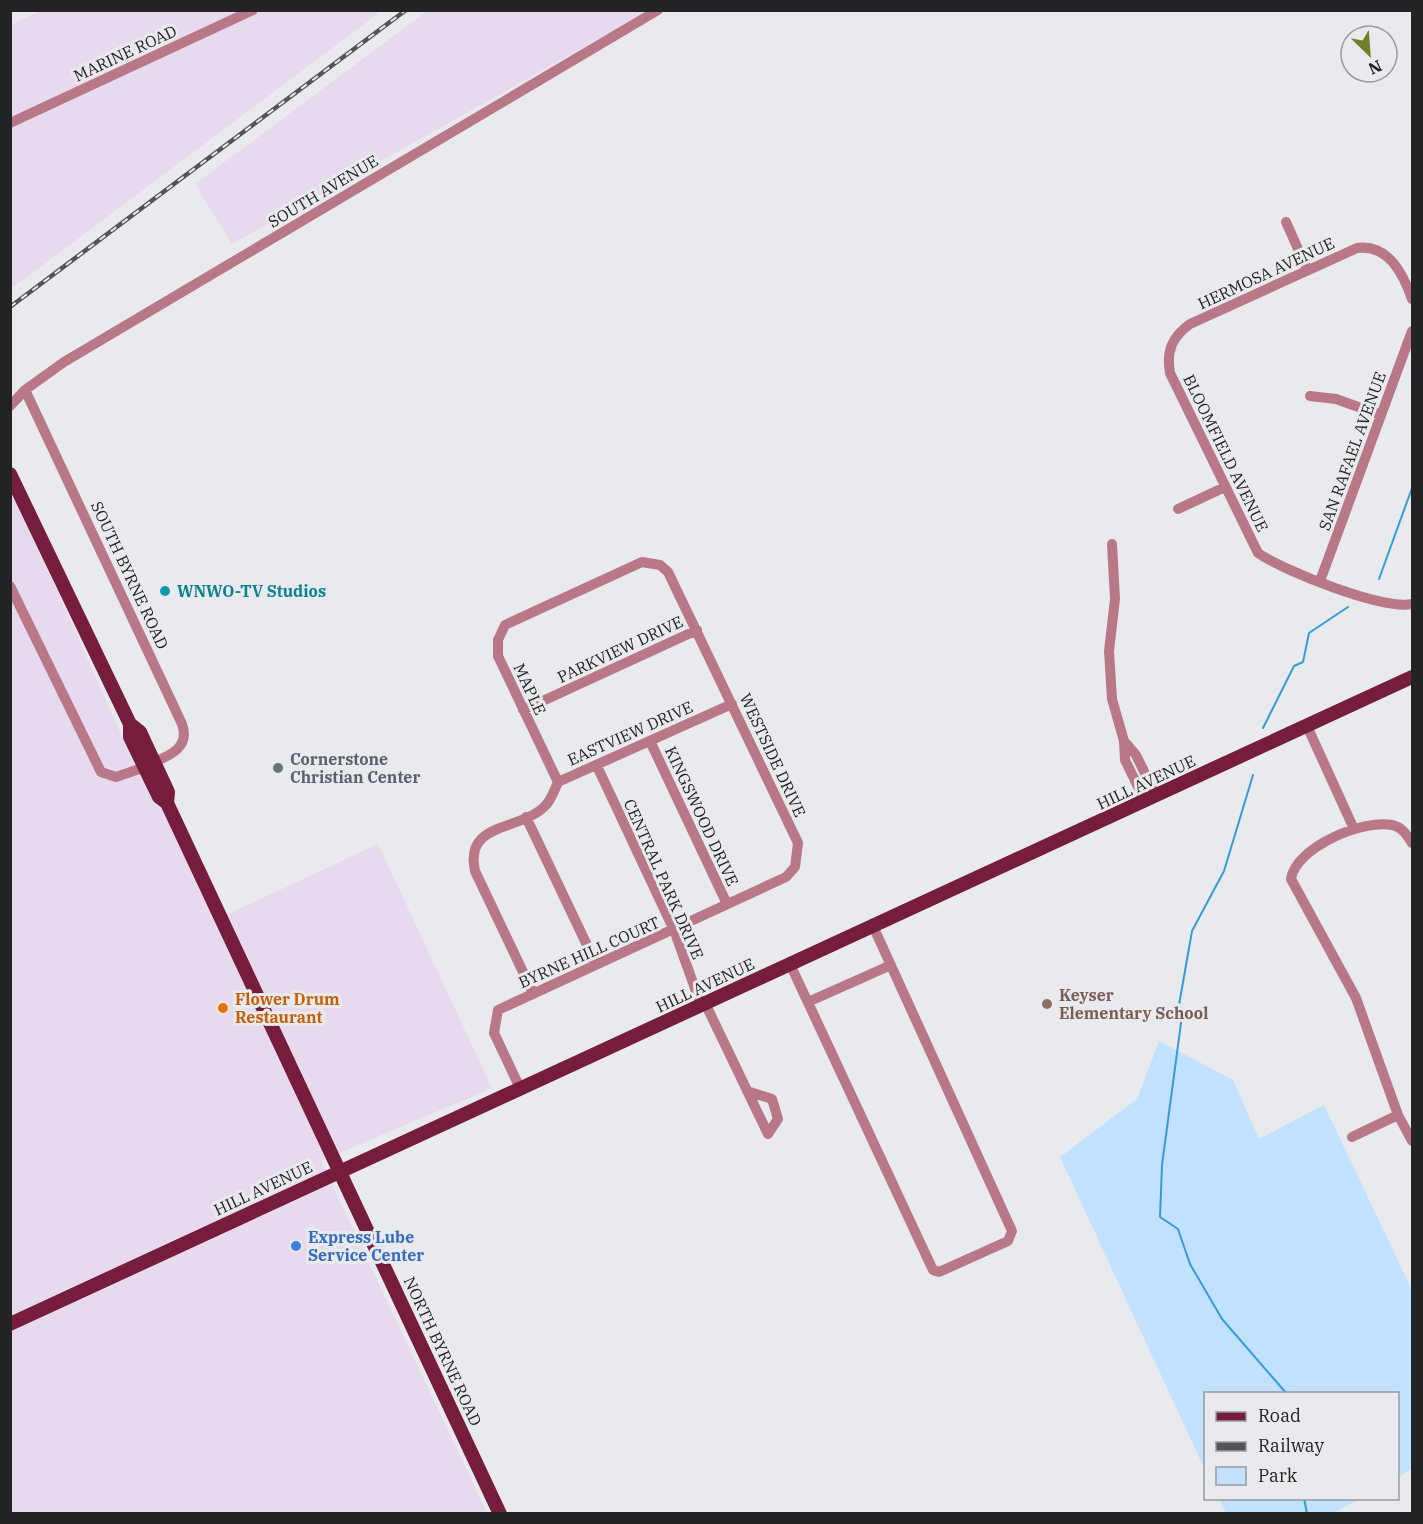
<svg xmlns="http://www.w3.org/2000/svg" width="1423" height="1524" viewBox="0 0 1423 1524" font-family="'IBM Plex Serif',serif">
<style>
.industrial{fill:#e8daee}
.green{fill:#c2e1ff}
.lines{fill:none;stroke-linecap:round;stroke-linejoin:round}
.stream{stroke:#369cd6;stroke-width:2}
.minor{stroke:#b97888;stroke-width:10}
.major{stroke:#761c3c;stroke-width:14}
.rail-casing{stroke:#525455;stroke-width:4.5}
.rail{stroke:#e8eaed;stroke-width:2;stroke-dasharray:7;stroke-linecap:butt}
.culture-dot{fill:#0f9aa8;stroke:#e8eaed;stroke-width:2}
.worship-dot{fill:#6b7280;stroke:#e8eaed;stroke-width:2}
.education-dot{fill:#8d6e63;stroke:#e8eaed;stroke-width:2}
.food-dot{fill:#e8710a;stroke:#e8eaed;stroke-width:2}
.shop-dot{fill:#3f7fe0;stroke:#e8eaed;stroke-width:2}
.labels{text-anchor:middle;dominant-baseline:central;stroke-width:6;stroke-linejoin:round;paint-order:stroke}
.street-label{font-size:16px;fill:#222324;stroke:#e8eaed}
.culture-label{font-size:16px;font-weight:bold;fill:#0d838f;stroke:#e8eaed;text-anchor:start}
.worship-label{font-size:16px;font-weight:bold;fill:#5b616d;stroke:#e8eaed;text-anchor:start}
.education-label{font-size:16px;font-weight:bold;fill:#785e54;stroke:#e8eaed;text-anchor:start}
.food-label{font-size:16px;font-weight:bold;fill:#c56008;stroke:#e8eaed;text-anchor:start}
.shop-label{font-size:16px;font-weight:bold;fill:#366cbe;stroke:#e8eaed;text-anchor:start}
</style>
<rect width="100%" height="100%" fill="#e8eaed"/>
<path class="industrial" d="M 42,10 L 376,11 L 378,14 L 11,289 L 11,25 Z
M 427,11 L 649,11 L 232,244 L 195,184 Z
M 10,485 L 137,770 L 184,838 L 222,917 L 378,844 L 492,1088 L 321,1161 L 487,1513 L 11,1513 Z"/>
<path class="green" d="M 1159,1041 L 1233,1080 L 1259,1139 L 1324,1105 L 1412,1290 L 1412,1469 L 1398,1477 L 1398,1394 L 1206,1394 L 1205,1470 L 1060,1157 L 1137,1099 Z
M 1219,1499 L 1360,1499 L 1333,1513 L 1226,1513 Z"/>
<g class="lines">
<path class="stream" d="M 1379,579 L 1412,488
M 1263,728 L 1294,666 L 1303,662 L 1309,633 L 1348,607
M 1253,775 L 1224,871 L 1192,931 L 1179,1005 L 1181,1023 L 1162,1165 L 1160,1217 L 1178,1229 L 1190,1264 L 1222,1319 L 1287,1394
M 1304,1498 L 1307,1514"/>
<path class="minor" d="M 10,123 L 253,10
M 1286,222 L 1307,269
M 1412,299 C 1403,273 1388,244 1357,248 L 1190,324 C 1172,337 1166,351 1170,373 L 1258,553 C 1284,571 1382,610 1412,604
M 25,390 L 182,724 C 190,746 172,755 154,762
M 1310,396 L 1336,399 L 1381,415
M 10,406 L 25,390 L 64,362 L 658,10
M 1178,509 L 1225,487
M 1112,544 L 1115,599 L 1109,651 L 1112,699 L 1124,741 L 1125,760 L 1145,801
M 1320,581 L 1412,331
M 10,586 L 101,772 L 116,777 L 145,767
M 523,710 L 697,630
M 1307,726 L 1354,829
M 650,741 L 727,904
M 1124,741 L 1136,755 L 1156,796
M 597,766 L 674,930 L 701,1005
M 526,817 L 596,964
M 1412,843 C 1407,835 1402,827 1392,825 C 1363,819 1296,847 1291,879 L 1356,998 L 1398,1115 L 1412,1141
M 790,964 L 933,1270 L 939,1272 L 1008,1241 L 1012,1231 L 873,926
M 533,993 L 475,871 C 464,822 519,831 544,807 C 551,801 554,791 558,782 L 732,704
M 808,1002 L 891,965
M 705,1003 L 768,1134 L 778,1119 L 772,1099 L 747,1091
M 520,1088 L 494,1033 L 498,1010 L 786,877 L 795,867 L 798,843 L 668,572 L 660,565 L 642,562 L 505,625 L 498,640 L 498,656 L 558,782
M 1352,1137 L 1398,1115"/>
<path class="major" d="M 10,474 L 130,724 L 130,737 L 159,797 L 167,803 L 500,1514
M 130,724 L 140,732 L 168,792 L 167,803
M 10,1324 L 1412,677"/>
<defs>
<path id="rail" d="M 10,307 L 406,10"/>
</defs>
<use href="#rail" class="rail-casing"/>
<use href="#rail" class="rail"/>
</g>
<circle class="culture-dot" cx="165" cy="591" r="6"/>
<circle class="worship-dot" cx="278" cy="768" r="6"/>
<circle class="education-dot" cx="1047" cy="1004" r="6"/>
<circle class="food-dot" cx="223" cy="1008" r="6"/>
<circle class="shop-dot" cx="296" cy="1246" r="6"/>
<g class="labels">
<g class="street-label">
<text transform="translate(125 53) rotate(-25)">MARINE ROAD</text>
<text transform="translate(323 191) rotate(-31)">SOUTH AVENUE</text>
<text transform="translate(1266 273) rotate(-25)">HERMOSA AVENUE</text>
<text transform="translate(1352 451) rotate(-70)">SAN RAFAEL AVENUE</text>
<text transform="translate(1226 453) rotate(64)">BLOOMFIELD AVENUE</text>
<text transform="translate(130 575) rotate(65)">SOUTH BYRNE ROAD</text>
<text transform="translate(620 649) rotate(-25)">PARKVIEW DRIVE</text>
<text transform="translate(530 689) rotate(65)">MAPLE</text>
<text transform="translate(630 733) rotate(-24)">EASTVIEW DRIVE</text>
<text transform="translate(773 755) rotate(65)">WESTSIDE DRIVE</text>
<text transform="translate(1146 782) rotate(-25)">HILL AVENUE</text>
<text transform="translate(702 816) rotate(65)">KINGSWOOD DRIVE</text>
<text transform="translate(664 879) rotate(66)">CENTRAL PARK DRIVE</text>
<text transform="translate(589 952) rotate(-24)">BYRNE HILL COURT</text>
<text transform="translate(705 985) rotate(-25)">HILL AVENUE</text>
<text transform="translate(263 1188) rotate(-25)">HILL AVENUE</text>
<text transform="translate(443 1351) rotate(65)">NORTH BYRNE ROAD</text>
</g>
<g class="culture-label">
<text x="177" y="591">WNWO-TV Studios</text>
</g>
<g class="worship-label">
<text x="290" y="759">Cornerstone<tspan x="290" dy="18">Christian Center</tspan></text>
</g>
<g class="education-label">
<text x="1059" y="995">Keyser<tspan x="1059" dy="18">Elementary School</tspan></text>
</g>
<g class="food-label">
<text x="235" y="999">Flower Drum<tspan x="235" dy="18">Restaurant</tspan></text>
</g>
<g class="shop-label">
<text x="308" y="1237">Express Lube<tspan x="308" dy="18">Service Center</tspan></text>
</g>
</g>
<rect width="1423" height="1524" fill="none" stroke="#222324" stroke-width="24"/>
<rect x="1204" y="1392" width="195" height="108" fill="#e8eaed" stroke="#999a9d" stroke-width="1.5"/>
<rect x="1216" y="1412" width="30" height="9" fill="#761c3c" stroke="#999a9d" stroke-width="1.5"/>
<text x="1258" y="1422" font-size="18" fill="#222324">Road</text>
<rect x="1216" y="1442" width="30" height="9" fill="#525455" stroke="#999a9d" stroke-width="1.5"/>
<text x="1258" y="1452" font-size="18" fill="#222324">Railway</text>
<rect x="1216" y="1467" width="30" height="18" fill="#c2e1ff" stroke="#999a9d" stroke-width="1.5"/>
<text x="1258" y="1482" font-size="18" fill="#222324">Park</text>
<g transform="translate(1369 54) rotate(155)"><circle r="28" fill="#e8eaed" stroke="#999a9d" stroke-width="1.5"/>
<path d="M0-4.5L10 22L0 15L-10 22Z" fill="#72802e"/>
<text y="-9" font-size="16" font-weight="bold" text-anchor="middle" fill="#222324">N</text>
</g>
</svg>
